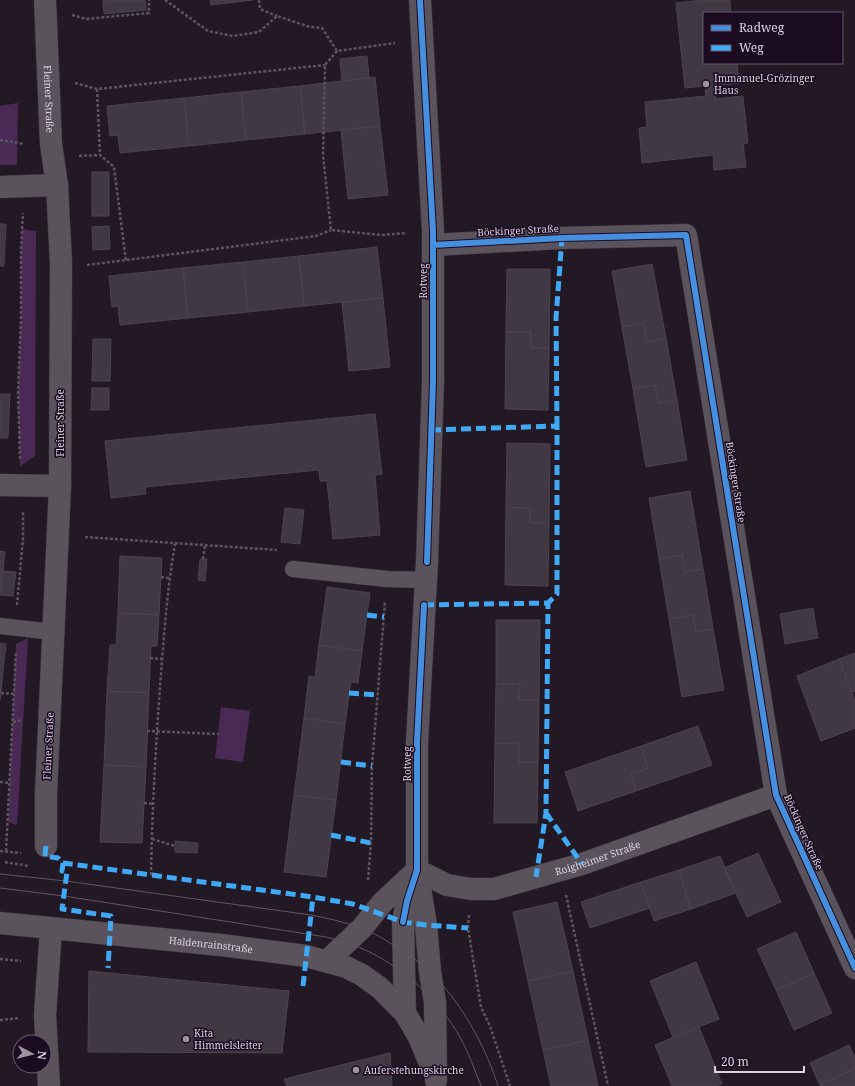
<svg xmlns="http://www.w3.org/2000/svg" width="855" height="1086" viewBox="0 0 855 1086" font-family="'Noto Serif',serif">
<style>
.green{fill:#4a2954}
.building{fill:#403843;stroke:#4c434e}
.lines{fill:none;stroke-linecap:round;stroke-linejoin:round}
.service-casing{stroke:#3d363f;stroke-width:17}
.minor-casing{stroke:#3d363f;stroke-width:23}
.secondary-casing{stroke:#3d363f;stroke-width:23}
.path{stroke:#5b545d;stroke-width:2.5;stroke-dasharray:3 2;stroke-linecap:butt}
.service{stroke:#5a535c;stroke-width:16}
.minor{stroke:#5a535c;stroke-width:22}
.secondary{stroke:#5a535c;stroke-width:22}
.tram{stroke:#5e5761;stroke-width:1}
.quiet{stroke:#3fa9f5;stroke-width:5;stroke-dasharray:10 5;stroke-linecap:butt}
.cycleway-casing{stroke:#1b0b20;stroke-width:8}
.cycleway{stroke:#468fdf;stroke-width:6}
.poi-dot{fill:#9c919f;stroke:#1b0b20;stroke-width:1.5}
.labels{text-anchor:middle;dominant-baseline:central;stroke-width:3;stroke-linejoin:round;paint-order:stroke}
.poi-label{font-size:10px;fill:#ddd1e1;stroke:#1b0b20;text-anchor:start}
.street-label{font-size:10px;fill:#ddd1e1;stroke:#1b0b20}
</style>
<rect width="100%" height="100%" fill="#221925"/>
<path class="green" d="M 18,103 L 17,165 L 0,165 L 0,106 Z
M 22,229 L 36,231 L 35,456 L 20,466 L 18,391 L 21,319 L 21,250 Z
M 28,638 L 17,825 L 8,822 L 16,644 Z
M 221,707 L 250,711 L 243,762 L 215,758 Z"/>
<path class="building" d="M 103,0 L 145,0 L 146,10 L 104,14 Z
M 210,0 L 253,0 L 211,5 Z
M 703,0 L 730,0 L 731,13 L 704,13 L 704,63 L 737,63 L 739,83 L 715,86 L 716,99 L 743,96 L 748,143 L 743,144 L 746,167 L 714,170 L 713,155 L 642,163 L 639,128 L 647,127 L 645,102 L 706,96 L 705,86 L 685,88 L 676,3 Z
M 367,56 L 369,78 L 342,81 L 340,59 Z
M 375,77 L 380,126 L 305,134 L 300,86 Z
M 300,86 L 305,134 L 246,140 L 241,92 Z
M 241,92 L 246,140 L 189,146 L 184,98 Z
M 184,98 L 189,146 L 120,153 L 118,135 L 110,136 L 107,106 Z
M 380,126 L 388,195 L 348,199 L 341,130 Z
M 92,172 L 109,172 L 109,216 L 92,216 Z
M 0,224 L 6,224 L 4,266 L 0,266 Z
M 109,226 L 110,249 L 93,250 L 92,227 Z
M 377,247 L 383,298 L 304,306 L 299,256 Z
M 299,256 L 304,306 L 248,312 L 243,262 Z
M 243,262 L 248,312 L 188,318 L 183,268 Z
M 652,264 L 666,338 L 647,342 L 644,323 L 622,327 L 612,271 Z
M 183,268 L 188,318 L 120,325 L 118,306 L 112,307 L 109,276 Z
M 507,269 L 550,269 L 549,348 L 531,348 L 531,332 L 506,332 Z
M 383,298 L 390,367 L 349,371 L 342,302 Z
M 644,323 L 647,342 L 666,338 L 677,400 L 659,403 L 655,385 L 633,389 L 622,327 Z
M 506,332 L 531,332 L 531,348 L 549,348 L 548,410 L 505,409 Z
M 93,339 L 111,339 L 110,381 L 92,381 Z
M 655,385 L 659,403 L 677,400 L 687,460 L 646,467 L 633,389 Z
M 92,388 L 109,388 L 109,410 L 91,410 Z
M 0,394 L 10,394 L 8,438 L 0,438 Z
M 375,414 L 382,474 L 375,475 L 380,535 L 333,539 L 327,481 L 320,481 L 319,470 L 145,487 L 146,494 L 111,498 L 105,441 Z
M 507,443 L 550,444 L 549,523 L 530,523 L 530,508 L 506,507 Z
M 690,491 L 703,569 L 685,572 L 682,555 L 659,559 L 649,498 Z
M 506,507 L 530,508 L 530,523 L 549,523 L 548,586 L 505,585 Z
M 285,508 L 304,510 L 300,544 L 281,542 Z
M 0,551 L 5,552 L 1,591 L 0,591 Z
M 682,555 L 685,572 L 703,569 L 713,629 L 696,632 L 693,615 L 669,619 L 659,559 Z
M 120,556 L 162,558 L 159,615 L 118,613 Z
M 200,559 L 207,559 L 205,581 L 198,580 Z
M 3,571 L 16,572 L 13,596 L 0,595 Z
M 327,587 L 370,593 L 362,651 L 319,645 Z
M 813,608 L 818,638 L 785,644 L 780,614 Z
M 118,613 L 159,615 L 157,646 L 151,646 L 149,693 L 107,691 L 110,645 L 116,645 Z
M 693,615 L 696,632 L 713,629 L 724,690 L 682,697 L 669,619 Z
M 496,620 L 540,620 L 539,700 L 519,700 L 520,684 L 496,684 Z
M 0,643 L 6,644 L 0,701 Z
M 319,645 L 362,651 L 358,683 L 351,682 L 345,724 L 304,718 L 309,676 L 315,677 Z
M 855,653 L 855,691 L 852,692 L 839,659 Z
M 839,659 L 855,701 L 855,728 L 821,741 L 797,676 Z
M 496,684 L 520,684 L 519,700 L 539,700 L 538,762 L 519,762 L 519,743 L 495,743 Z
M 107,691 L 149,693 L 146,767 L 104,765 Z
M 304,718 L 345,724 L 336,800 L 294,795 Z
M 698,726 L 712,765 L 636,791 L 631,774 L 648,768 L 641,746 Z
M 495,743 L 519,743 L 519,762 L 538,762 L 537,823 L 494,823 Z
M 641,746 L 648,768 L 631,774 L 636,791 L 578,811 L 565,772 Z
M 104,765 L 146,767 L 142,843 L 100,842 Z
M 294,795 L 336,800 L 326,877 L 284,872 Z
M 175,841 L 198,843 L 197,853 L 175,852 Z
M 758,853 L 781,902 L 747,917 L 724,868 Z
M 720,856 L 736,893 L 691,909 L 679,870 Z
M 679,870 L 691,909 L 654,921 L 641,882 Z
M 641,882 L 650,908 L 590,928 L 581,902 Z
M 557,902 L 573,971 L 528,981 L 513,912 Z
M 796,932 L 814,973 L 776,990 L 757,949 Z
M 696,962 L 719,1019 L 673,1037 L 650,981 Z
M 89,971 L 289,991 L 282,1053 L 88,1052 Z
M 573,971 L 588,1040 L 543,1050 L 528,981 Z
M 814,973 L 832,1013 L 794,1030 L 776,990 Z
M 699,1027 L 722,1084 L 716,1086 L 672,1086 L 655,1045 Z
M 588,1040 L 598,1086 L 551,1086 L 543,1050 Z
M 849,1045 L 855,1058 L 855,1068 L 820,1085 L 810,1063 Z
M 390,1053 L 392,1086 L 287,1086 L 284,1079 Z
M 855,1068 L 855,1086 L 821,1086 L 820,1085 Z"/>
<g class="lines">
<defs>
<path id="service" d="M 293,569 L 387,579 L 426,580
M 0,626 L 53,632"/>
<g id="minor">
<path id="s1" d="M 45,0 L 51,144 L 57,185 L 61,263 L 60,486 L 46,794 L 46,846"/>
<path d="M 0,187 L 57,185"/>
<path d="M 433,245 L 562,238 L 686,235 L 776,795 L 855,968"/>
<path d="M 0,485 L 60,486"/>
<path id="s2" d="M 417,870 L 447,885 L 471,889 L 494,889 L 582,864 L 776,795"/>
<path d="M 49,1086 L 45,1015 L 51,929"/>
</g>
<g id="secondary">
<path d="M 420,0 L 433,231 L 433,381 L 427,562 L 417,742 L 417,870 L 426,925 L 430,972 L 435,1002 L 436,1080"/>
<path d="M 415,875 L 407,901 L 403,922 L 405,1013 L 419,1037 L 432,1068"/>
<path id="s3" d="M 0,923 L 221,945 L 306,956 L 346,967 L 362,975 L 380,988 L 405,1013"/>
<path d="M 327,961 L 362,928 L 382,903 L 416,871"/>
</g>
</defs>
<use href="#service" class="service-casing"/>
<use href="#minor" class="minor-casing"/>
<use href="#secondary" class="secondary-casing"/>
<path class="path" d="M 165,0 L 208,31 L 233,36 L 259,32 L 277,16 L 310,27 L 322,28 L 337,51 L 395,43
M 259,0 L 260,9 L 277,16
M 72,15 L 86,19 L 149,13 L 149,0
M 337,51 L 325,65 L 323,155 L 331,230 L 381,235 L 407,233
M 75,83 L 97,89 L 325,65
M 97,89 L 100,155
M 0,140 L 25,144
M 79,156 L 100,155 L 114,167 L 126,261
M 87,265 L 316,236 L 331,230
M 20,459 L 18,391 L 21,319 L 21,250 L 23,213
M 85,537 L 277,550
M 203,559 L 205,546
M 161,577 L 169,578
M 17,605 L 23,539 L 23,512
M 150,658 L 162,659
M 1,693 L 14,694
M 13,722 L 22,720
M 147,731 L 218,734
M 0,782 L 10,783
M 144,803 L 154,804
M 152,839 L 175,846
M 0,851 L 21,853
M 6,851 L 16,652
M 5,862 L 28,866
M 151,875 C 152,817 155,759 159,701 C 163,649 166,596 175,544
M 368,880 L 371,843 L 372,766 L 385,601
M 566,895 L 608,1086
M 469,915 L 468,928 L 481,1007 L 490,1026 L 510,1086
M 0,959 L 21,961
M 0,1020 L 19,1018"/>
<use href="#service" class="service"/>
<use href="#minor" class="minor"/>
<use href="#secondary" class="secondary"/>
<path class="tram" d="M 0,874 L 66,881 L 311,915 C 327,918 344,922 361,928 C 372,932 383,938 393,945 C 406,953 419,961 430,972 C 460,1000 486,1047 498,1086
M 0,888 L 64,896 L 326,937 C 338,940 350,943 361,948 C 402,966 439,999 461,1039 C 469,1054 475,1070 481,1086"/>
<path class="quiet" d="M 557,426 L 556,318 L 562,238
M 431,430 L 557,426 L 557,594 L 548,603
M 424,605 L 548,603 L 546,813 L 536,877
M 367,615 L 384,617
M 349,693 L 377,695
M 341,762 L 372,766
M 546,813 L 582,864
M 331,835 L 371,843
M 46,846 L 45,856 L 58,858 L 63,863 L 313,897 L 353,904 L 403,922 L 426,925 L 468,928
M 63,863 L 62,871 L 67,872 L 62,909 L 111,916 L 108,968
M 303,986 L 313,897"/>
<defs>
<path id="cycleway" d="M 420,0 L 433,231 L 433,381 L 427,562
M 433,245 L 562,238 L 686,235 L 776,795 L 855,968
M 403,922 L 407,901 L 417,870 L 417,742 L 424,605"/>
</defs>
<use href="#cycleway" class="cycleway-casing"/>
<use href="#cycleway" class="cycleway"/>
</g>
<g class="poi-dot">
<circle cx="706" cy="84" r="4"/>
<circle cx="186" cy="1039" r="4"/>
<circle cx="356" cy="1070" r="4"/>
</g>
<g class="labels">
<g class="poi-label">
<text x="714" y="78">Immanuel-Grözinger<tspan x="714" dy="12">Haus</tspan></text>
<text x="194" y="1033">Kita<tspan x="194" dy="12">Himmelsleiter</tspan></text>
<text x="364" y="1070">Auferstehungskirche</text>
</g>
<g class="street-label">
<text stroke="none"><textPath href="#s1" startOffset="99">Fleiner Straße</textPath></text>
<text transform="translate(518 230) rotate(-3)">Böckinger Straße</text>
<text transform="translate(423 281) rotate(-90)">Rotweg</text>
<text transform="translate(60 423) rotate(-90)">Fleiner Straße</text>
<text transform="translate(736 482) rotate(81)">Böckinger Straße</text>
<text transform="translate(48 746) rotate(-87)">Fleiner Straße</text>
<text transform="translate(407 764) rotate(-90)">Rotweg</text>
<text transform="translate(804 832) rotate(66)">Böckinger Straße</text>
<text stroke="none"><textPath href="#s2" startOffset="189">Roigheimer Straße</textPath></text>
<text stroke="none"><textPath href="#s3" startOffset="212">Haldenrainstraße</textPath></text>
</g>
</g>
<rect x="703" y="12" width="140" height="52" fill="#1b0b20" stroke="#695a6d"/>
<rect x="711" y="25" width="20" height="6" fill="#468fdf" stroke="#695a6d"/>
<text x="739" y="32" font-size="12" fill="#ddd1e1">Radweg</text>
<rect x="711" y="45" width="20" height="6" fill="#3fa9f5" stroke="#695a6d"/>
<text x="739" y="52" font-size="12" fill="#ddd1e1">Weg</text>
<g transform="translate(32 1054) rotate(97)"><circle r="19" fill="#1b0b20" stroke="#695a6d"/>
<path d="M0-3L7 15L0 10L-7 15Z" fill="#9c919f"/>
<text y="-6" font-size="11" font-weight="bold" text-anchor="middle" fill="#ddd1e1">N</text>
</g>
<path d="M715 1066v6h89v-6" fill="none" stroke="#ddd1e1" stroke-width="2"/>
<text x="721" y="1066" font-size="12" fill="#ddd1e1" stroke="#1b0b20" stroke-width="3" paint-order="stroke">20 m</text>
</svg>
